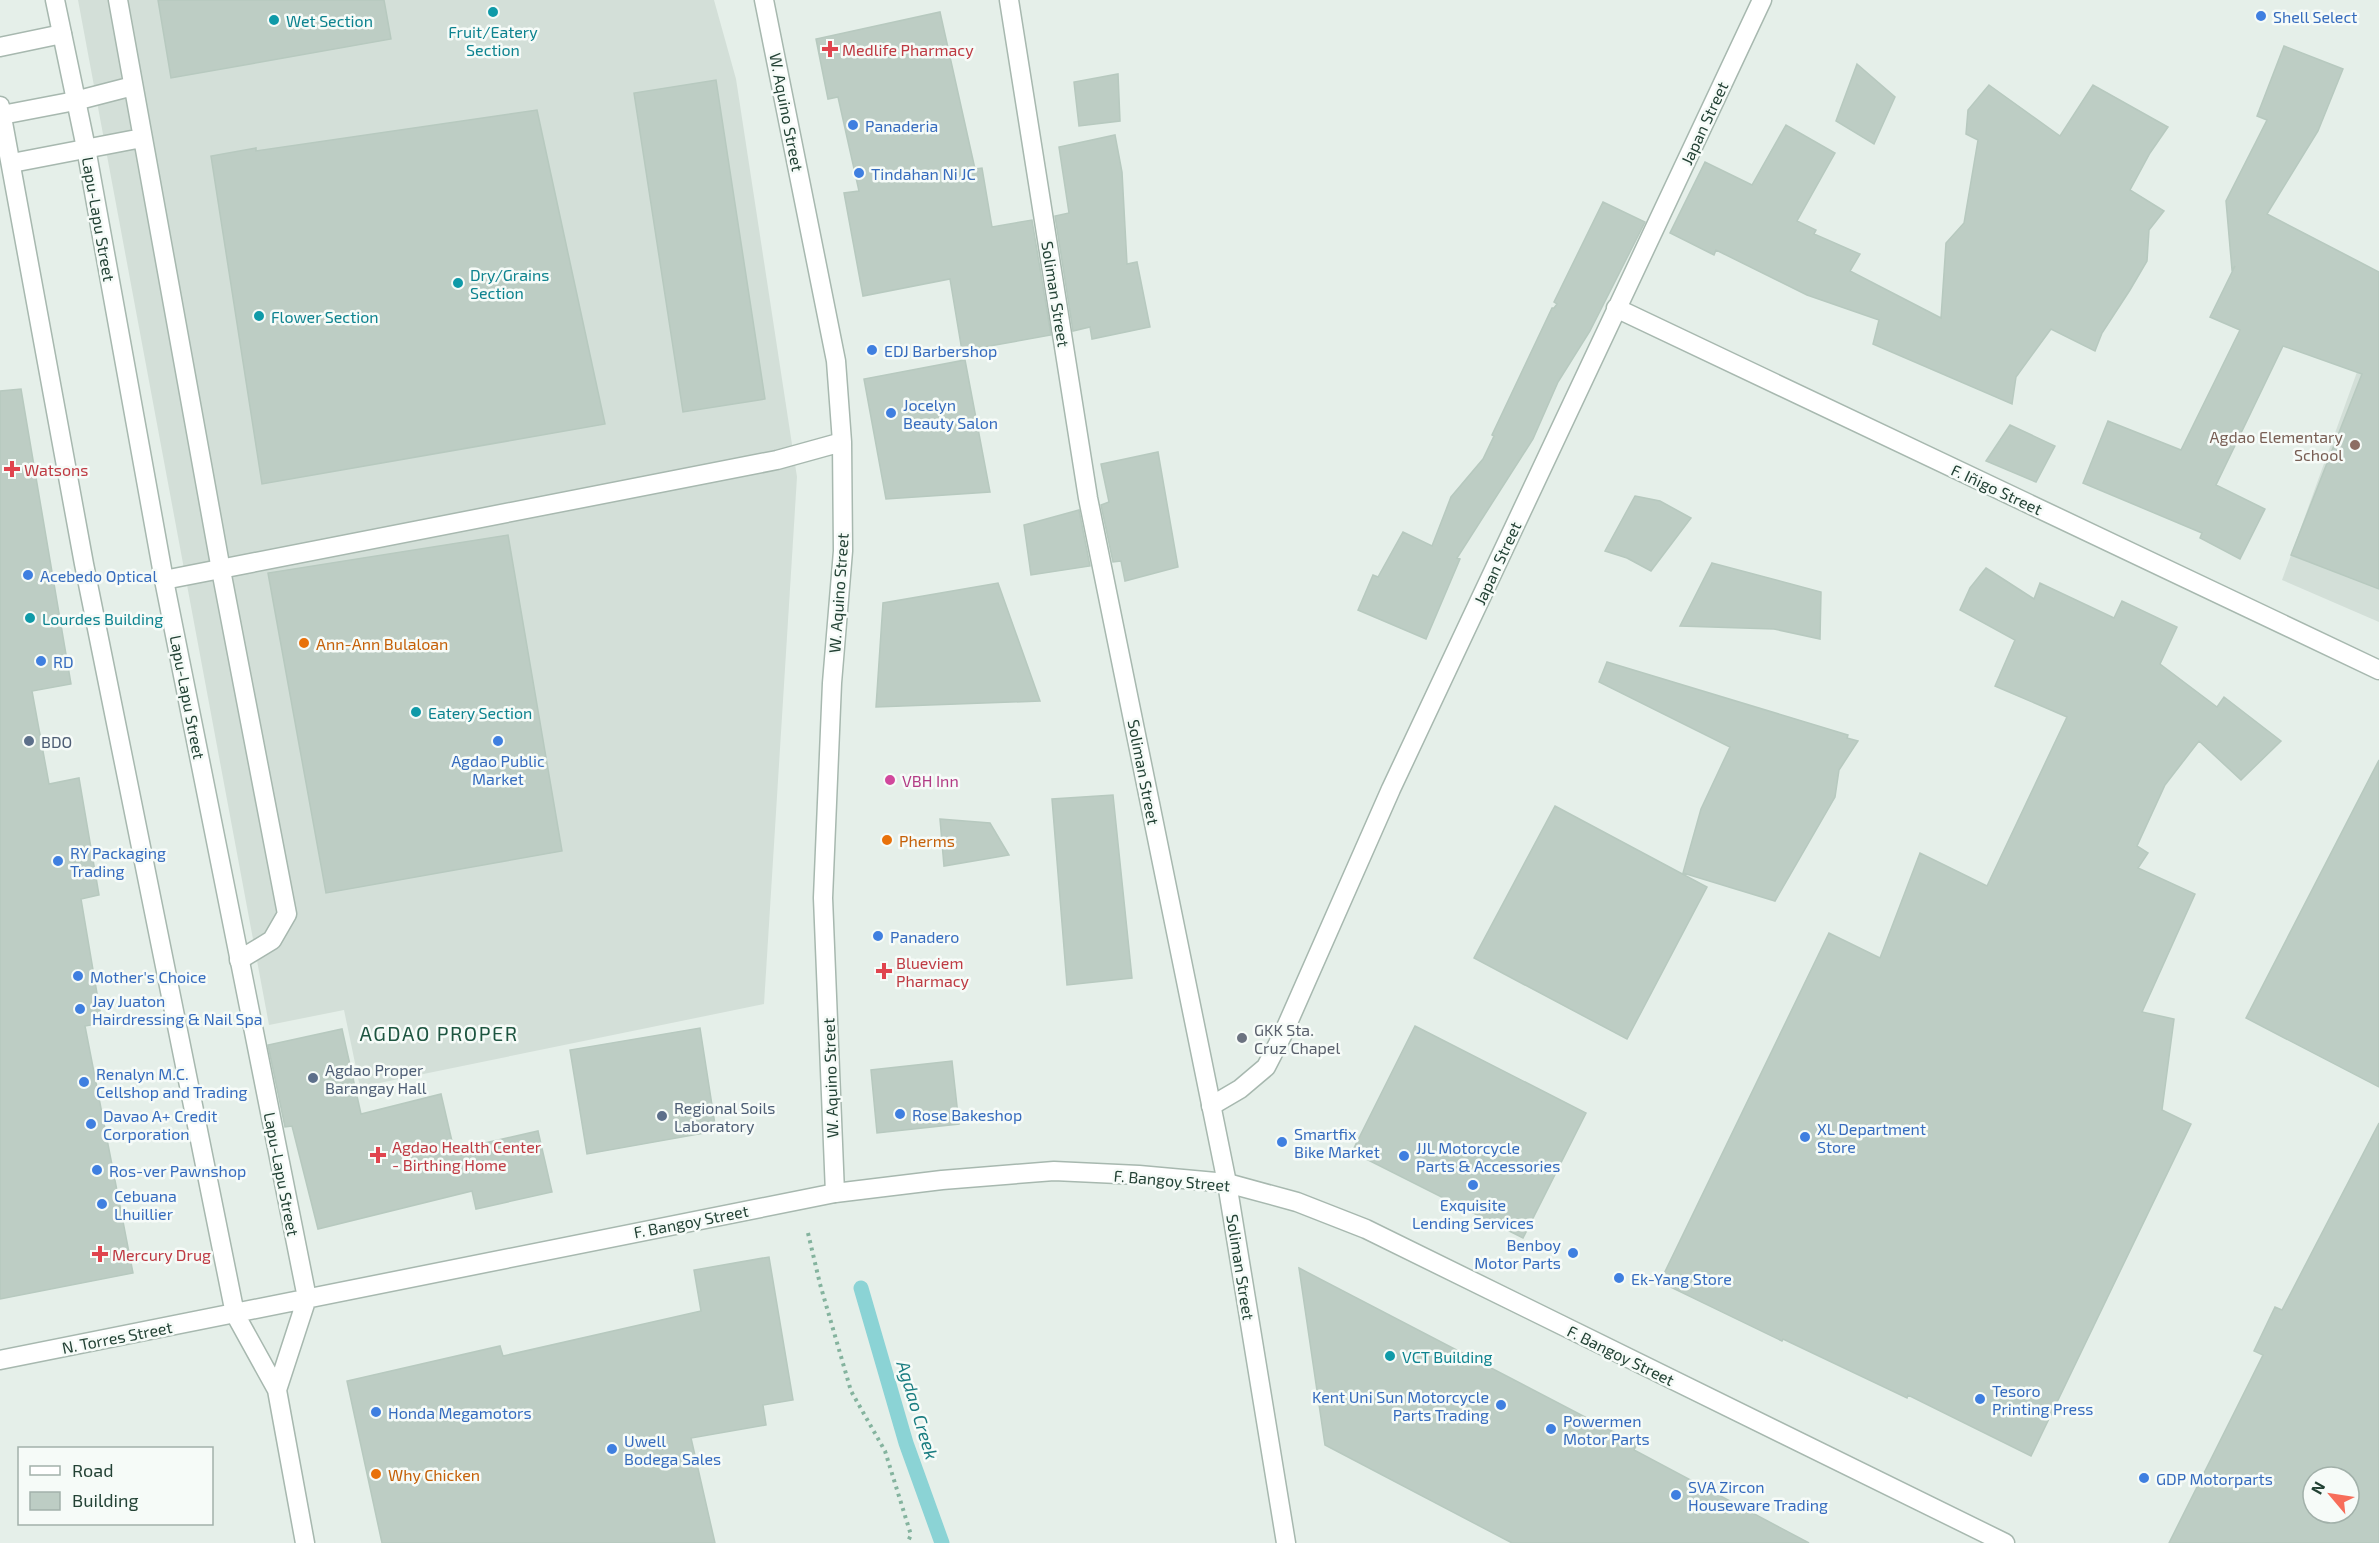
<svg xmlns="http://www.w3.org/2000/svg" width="2379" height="1543" viewBox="0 0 2379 1543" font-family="'Exo 2',sans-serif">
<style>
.built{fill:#d3dfd8}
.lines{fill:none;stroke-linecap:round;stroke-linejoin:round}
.stream{stroke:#8bd3d5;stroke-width:15}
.building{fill:#bdcdc4;stroke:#b7c9bf;stroke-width:1.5;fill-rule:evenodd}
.service-casing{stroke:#a7b8af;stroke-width:21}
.minor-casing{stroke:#a7b8af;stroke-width:21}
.tertiary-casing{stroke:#a7b8af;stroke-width:21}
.path{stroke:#84b39e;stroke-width:4;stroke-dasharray:3 4.5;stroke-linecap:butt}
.service{stroke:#fff;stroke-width:18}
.minor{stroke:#fff;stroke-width:18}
.tertiary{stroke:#fff;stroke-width:18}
.culture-dot{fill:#0f9aa8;stroke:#f6fbf8;stroke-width:2}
.shop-dot{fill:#3f7fe0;stroke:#f6fbf8;stroke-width:2}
.health-dot{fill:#e0444e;stroke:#f6fbf8;stroke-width:2}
.education-dot{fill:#8d6e63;stroke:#f6fbf8;stroke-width:2}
.food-dot{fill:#e8710a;stroke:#f6fbf8;stroke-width:2}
.service-dot{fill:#5c6f8a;stroke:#f6fbf8;stroke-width:2}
.hotel-dot{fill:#d1479c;stroke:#f6fbf8;stroke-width:2}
.worship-dot{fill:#6b7280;stroke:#f6fbf8;stroke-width:2}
.labels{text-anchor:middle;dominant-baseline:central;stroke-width:5;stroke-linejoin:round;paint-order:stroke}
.shop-label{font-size:16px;fill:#366cbe;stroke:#f6fbf8;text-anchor:start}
.culture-label{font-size:16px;fill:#0d838f;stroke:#f6fbf8;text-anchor:start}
.health-label{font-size:16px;fill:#be3a42;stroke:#f6fbf8;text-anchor:start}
.street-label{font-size:16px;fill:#234235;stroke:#f6fbf8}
.education-label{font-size:16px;fill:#785e54;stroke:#f6fbf8;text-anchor:end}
.food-label{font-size:16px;fill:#c56008;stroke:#f6fbf8;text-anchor:start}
.service-label{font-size:16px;fill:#4e5e75;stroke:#f6fbf8;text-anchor:start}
.hotel-label{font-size:16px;fill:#b23c85;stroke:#f6fbf8;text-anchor:start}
.worship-label{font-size:16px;fill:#5b616d;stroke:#f6fbf8;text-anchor:start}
.water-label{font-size:18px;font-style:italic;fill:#1a7d81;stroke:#f6fbf8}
.quarter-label{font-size:20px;letter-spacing:1.5px;fill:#1d5540;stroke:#f6fbf8}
</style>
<rect width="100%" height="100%" fill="#e5efe9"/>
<path class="built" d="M 78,0 L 714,0 L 736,79 L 797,477 L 764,1004 L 360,1087 L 344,1010 L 269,1025 Z
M 2379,311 L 2379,622 L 2282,580 Z"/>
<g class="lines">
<path class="stream" d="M 861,1288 L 906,1443 L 942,1543"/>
</g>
<path class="building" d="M 158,0 L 384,0 L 391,39 L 171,78 Z
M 940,12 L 975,169 L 982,168 L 992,227 L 1032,220 L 1051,335 L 962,351 L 950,279 L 863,296 L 844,193 L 859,191 L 838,97 L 828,99 L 816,39 Z
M 2284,46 L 2343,69 L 2318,131 L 2267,214 L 2379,272 L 2379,589 L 2291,555 L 2362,374 L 2283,346 L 2216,485 L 2265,509 L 2240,559 L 2200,538 L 2202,533 L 2083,483 L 2108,421 L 2181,450 L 2240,330 L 2210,317 L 2235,266 L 2232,270 L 2226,201 L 2267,120 L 2257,116 Z
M 1857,64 L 1895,97 L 1874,144 L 1836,121 Z
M 1118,74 L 1120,121 L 1079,126 L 1074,82 Z
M 716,80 L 765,399 L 683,412 L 634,93 Z
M 1989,85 L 2060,136 L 2093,85 L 2168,127 L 2150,153 L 2130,190 L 2164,211 L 2149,230 L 2147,261 L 2130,290 L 2102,333 L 2095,351 L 2051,329 L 2016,377 L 2012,404 L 1873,344 L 1879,320 L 1807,295 L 1716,250 L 1714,255 L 1670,233 L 1705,162 L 1752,185 L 1786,125 L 1835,153 L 1797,221 L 1816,230 L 1814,234 L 1860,254 L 1850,271 L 1941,318 L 1946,243 L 1964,223 L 1978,140 L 1966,134 L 1968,110 Z
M 537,110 L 605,424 L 262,484 L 211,156 L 256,148 L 256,151 Z
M 1115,135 L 1122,172 L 1127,264 L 1137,262 L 1150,327 L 1092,339 L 1090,327 L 1073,331 L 1055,216 L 1069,213 L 1059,147 Z
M 1603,202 L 1645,222 L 1590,331 L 1558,382 L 1533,439 L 1457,558 L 1460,559 L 1426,639 L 1358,610 L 1373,575 L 1378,577 L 1403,532 L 1432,546 L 1451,497 L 1483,459 L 1494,436 L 1492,435 L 1552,308 L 1554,308 L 1557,304 L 1554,302 Z
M 965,360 L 990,492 L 886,499 L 864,379 Z
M 21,389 L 71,684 L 32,691 L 49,784 L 79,778 L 99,895 L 81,899 L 102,1023 L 85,1026 L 133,1273 L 0,1299 L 0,391 Z
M 2010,425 L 2055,446 L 2036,482 L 1986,461 Z
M 1158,452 L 1178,567 L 1125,581 L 1121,561 L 1113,562 L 1101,505 L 1109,502 L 1101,464 Z
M 1635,496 L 1660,501 L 1691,518 L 1651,571 L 1627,558 L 1605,551 Z
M 1079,510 L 1090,566 L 1031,575 L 1024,525 Z
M 508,535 L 562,851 L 326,893 L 268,573 Z
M 1712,563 L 1821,592 L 1820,639 L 1774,629 L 1680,626 Z
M 1986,568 L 2034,599 L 2040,583 L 2114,618 L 2122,601 L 2177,627 L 2160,664 L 2217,707 L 2224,697 L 2281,741 L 2241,780 L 2199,741 L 2165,785 L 2137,846 L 2148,853 L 2138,868 L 2195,894 L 2142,1012 L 2174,1019 L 2162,1110 L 2191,1124 L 2031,1456 L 1908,1395 L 1907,1398 L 1783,1339 L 1782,1341 L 1660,1282 L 1829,933 L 1880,958 L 1920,853 L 1987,886 L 2067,717 L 1995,686 L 2015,640 L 1960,610 L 1970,588 Z
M 998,583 L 1040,701 L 876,707 L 883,603 Z
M 1607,662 L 1848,735 L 1847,738 L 1858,741 L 1839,770 L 1835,797 L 1775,901 L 1683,873 L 1701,809 L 1730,747 L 1599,682 Z
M 2379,760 L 2379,1087 L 2246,1018 Z
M 1113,795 L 1132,978 L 1067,985 L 1052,799 Z
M 1555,806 L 1707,887 L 1627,1039 L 1474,958 Z
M 940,819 L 990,823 L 1009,855 L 944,866 Z
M 1415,1026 L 1586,1113 L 1523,1238 L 1352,1152 Z
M 700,1028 L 716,1131 L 587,1154 L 570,1050 Z
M 342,1029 L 361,1114 L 441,1094 L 454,1150 L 538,1131 L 552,1192 L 476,1209 L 472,1191 L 318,1229 L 292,1126 L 285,1127 L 268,1045 Z
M 952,1061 L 959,1124 L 877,1133 L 871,1070 Z
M 2379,1123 L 2379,1543 L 2169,1543 L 2263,1355 L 2254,1351 L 2275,1307 L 2282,1310 ZM 2313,1477 L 2349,1477 L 2349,1513 L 2313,1513 Z
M 769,1257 L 793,1400 L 763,1405 L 766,1425 L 691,1438 L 715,1543 L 382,1543 L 347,1381 L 500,1346 L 503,1356 L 701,1311 L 694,1270 Z
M 1299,1268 L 1637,1444 L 1634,1450 L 1809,1543 L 1512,1543 L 1325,1445 Z"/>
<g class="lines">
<defs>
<path id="service" d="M 118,0 L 221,570 L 287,914 L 272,940 L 239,960
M 2,115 L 75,101 L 133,86
M 12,163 L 142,138
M 1616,308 L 2379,670
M 1211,1106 L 1240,1089 L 1266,1067 L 1283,1034 L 1391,789 L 1762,0"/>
<path id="minor" d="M 764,0 L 836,361 L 842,442 L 843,551 L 832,683 L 823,898 L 835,1193
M 1009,0 L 1088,498 L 1227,1183 L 1286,1543
M 0,47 L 62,34
M 164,580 L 777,460 L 842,442"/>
<path id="tertiary" d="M 55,0 L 86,148 L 164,580 L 307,1298 L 277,1390
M 0,106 L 84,564 L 235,1314 L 277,1390 L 305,1543
M 0,1360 L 835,1193 L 942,1180 L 1054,1171 L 1139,1175 L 1227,1183 L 1297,1202 L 1366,1229 L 2005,1543"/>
</defs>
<use href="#service" class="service-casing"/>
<use href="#minor" class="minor-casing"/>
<use href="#tertiary" class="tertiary-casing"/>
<path class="path" d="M 808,1233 L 820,1284 L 851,1391 L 885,1451 L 911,1535 L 907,1543"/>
<use href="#service" class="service"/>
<use href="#minor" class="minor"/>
<use href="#tertiary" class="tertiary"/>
</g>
<g class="culture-dot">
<circle cx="493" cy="12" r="6"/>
<circle cx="274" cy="20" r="6"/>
<circle cx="458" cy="283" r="6"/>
<circle cx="259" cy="316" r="6"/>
<circle cx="30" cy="618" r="6"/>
<circle cx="416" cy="712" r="6"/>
<circle cx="1390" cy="1356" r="6"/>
</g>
<g class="shop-dot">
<circle cx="2261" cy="16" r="6"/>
<circle cx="853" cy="125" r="6"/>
<circle cx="859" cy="173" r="6"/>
<circle cx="872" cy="350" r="6"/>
<circle cx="891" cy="413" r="6"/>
<circle cx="28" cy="575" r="6"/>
<circle cx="41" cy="661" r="6"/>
<circle cx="498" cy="741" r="6"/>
<circle cx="58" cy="861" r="6"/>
<circle cx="878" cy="936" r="6"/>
<circle cx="78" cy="976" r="6"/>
<circle cx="80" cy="1009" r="6"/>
<circle cx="84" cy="1082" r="6"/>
<circle cx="900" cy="1114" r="6"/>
<circle cx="91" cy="1124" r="6"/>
<circle cx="1805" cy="1137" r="6"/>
<circle cx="1282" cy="1142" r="6"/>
<circle cx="1404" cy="1156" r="6"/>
<circle cx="97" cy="1170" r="6"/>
<circle cx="1473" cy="1185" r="6"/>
<circle cx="102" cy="1204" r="6"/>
<circle cx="1573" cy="1253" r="6"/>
<circle cx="1619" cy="1278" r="6"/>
<circle cx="1980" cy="1399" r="6"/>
<circle cx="1501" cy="1405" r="6"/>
<circle cx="376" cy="1412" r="6"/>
<circle cx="1551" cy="1429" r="6"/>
<circle cx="612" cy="1449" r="6"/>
<circle cx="2144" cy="1478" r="6"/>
<circle cx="1676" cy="1495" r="6"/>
</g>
<g class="health-dot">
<path d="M827 40h6v6h6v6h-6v6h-6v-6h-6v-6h6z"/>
<path d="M9 460h6v6h6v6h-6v6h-6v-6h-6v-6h6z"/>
<path d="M881 962h6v6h6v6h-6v6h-6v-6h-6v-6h6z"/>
<path d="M375 1146h6v6h6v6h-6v6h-6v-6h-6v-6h6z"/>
<path d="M97 1245h6v6h6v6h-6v6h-6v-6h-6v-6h6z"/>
</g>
<circle class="education-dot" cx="2355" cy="445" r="6"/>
<g class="food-dot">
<circle cx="304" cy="643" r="6"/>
<circle cx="887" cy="840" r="6"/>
<circle cx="376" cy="1474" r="6"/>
</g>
<g class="service-dot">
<circle cx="29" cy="741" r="6"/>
<circle cx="313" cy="1078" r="6"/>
<circle cx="662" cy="1116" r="6"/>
</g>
<circle class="hotel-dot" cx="890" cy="780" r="6"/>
<circle class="worship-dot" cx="1242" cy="1038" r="6"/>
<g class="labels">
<g class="shop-label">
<text x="2273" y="16">Shell Select</text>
<text x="865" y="125">Panaderia</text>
<text x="871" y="173">Tindahan Ni JC</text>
<text x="884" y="350">EDJ Barbershop</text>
<text x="903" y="404">Jocelyn<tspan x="903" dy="18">Beauty Salon</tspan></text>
<text x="40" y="575">Acebedo Optical</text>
<text x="53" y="661">RD</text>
<text x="498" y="760" text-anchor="middle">Agdao Public<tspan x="498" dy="18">Market</tspan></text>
<text x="70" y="852">RY Packaging<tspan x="70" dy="18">Trading</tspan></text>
<text x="890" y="936">Panadero</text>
<text x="90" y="976">Mother's Choice</text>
<text x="92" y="1000">Jay Juaton<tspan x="92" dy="18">Hairdressing &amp; Nail Spa</tspan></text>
<text x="96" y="1073">Renalyn M.C.<tspan x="96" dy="18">Cellshop and Trading</tspan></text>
<text x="912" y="1114">Rose Bakeshop</text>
<text x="103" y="1115">Davao A+ Credit<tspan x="103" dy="18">Corporation</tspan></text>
<text x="1817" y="1128">XL Department<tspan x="1817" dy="18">Store</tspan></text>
<text x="1294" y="1133">Smartfix<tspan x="1294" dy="18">Bike Market</tspan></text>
<text x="1416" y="1147">JJL Motorcycle<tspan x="1416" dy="18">Parts &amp; Accessories</tspan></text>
<text x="109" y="1170">Ros-ver Pawnshop</text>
<text x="114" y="1195">Cebuana<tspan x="114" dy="18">Lhuillier</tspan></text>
<text x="1473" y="1204" text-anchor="middle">Exquisite<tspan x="1473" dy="18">Lending Services</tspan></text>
<text x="1561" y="1244" text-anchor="end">Benboy<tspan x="1561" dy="18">Motor Parts</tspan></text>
<text x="1631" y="1278">Ek-Yang Store</text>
<text x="1992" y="1390">Tesoro<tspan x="1992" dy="18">Printing Press</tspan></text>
<text x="1489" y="1396" text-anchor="end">Kent Uni Sun Motorcycle<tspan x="1489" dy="18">Parts Trading</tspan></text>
<text x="388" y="1412">Honda Megamotors</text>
<text x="1563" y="1420">Powermen<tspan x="1563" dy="18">Motor Parts</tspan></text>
<text x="624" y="1440">Uwell<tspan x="624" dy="18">Bodega Sales</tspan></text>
<text x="2156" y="1478">GDP Motorparts</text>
<text x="1688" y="1486">SVA Zircon<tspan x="1688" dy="18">Houseware Trading</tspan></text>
</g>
<g class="culture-label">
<text x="286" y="20">Wet Section</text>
<text x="493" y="31" text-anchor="middle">Fruit/Eatery<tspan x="493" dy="18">Section</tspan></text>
<text x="470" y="274">Dry/Grains<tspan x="470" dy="18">Section</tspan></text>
<text x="271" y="316">Flower Section</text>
<text x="42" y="618">Lourdes Building</text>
<text x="428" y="712">Eatery Section</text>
<text x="1402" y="1356">VCT Building</text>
</g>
<g class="health-label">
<text x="842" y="49">Medlife Pharmacy</text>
<text x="24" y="469">Watsons</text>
<text x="896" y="962">Blueviem<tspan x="896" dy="18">Pharmacy</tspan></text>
<text x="392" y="1146">Agdao Health Center<tspan x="392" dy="18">- Birthing Home</tspan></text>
<text x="112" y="1254">Mercury Drug</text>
</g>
<g class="street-label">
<text transform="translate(787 112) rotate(79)">W. Aquino Street</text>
<text transform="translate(1704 123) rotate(-65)">Japan Street</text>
<text transform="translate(99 219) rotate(80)">Lapu-Lapu Street</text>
<text transform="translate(1056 294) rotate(81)">Soliman Street</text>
<text transform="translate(1997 489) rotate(25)">F. Iñigo Street</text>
<text transform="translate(1497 563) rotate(-65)">Japan Street</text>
<text transform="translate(838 593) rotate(-86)">W. Aquino Street</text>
<text transform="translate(188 697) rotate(79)">Lapu-Lapu Street</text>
<text transform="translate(1144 772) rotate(79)">Soliman Street</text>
<text transform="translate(830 1078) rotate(-92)">W. Aquino Street</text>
<text transform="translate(282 1174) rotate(79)">Lapu-Lapu Street</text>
<text transform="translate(1172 1180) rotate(5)">F. Bangoy Street</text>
<text transform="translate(691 1221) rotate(-11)">F. Bangoy Street</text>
<text transform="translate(1241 1267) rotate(81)">Soliman Street</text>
<text transform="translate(117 1337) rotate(-11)">N. Torres Street</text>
<text transform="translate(1621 1355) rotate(26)">F. Bangoy Street</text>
</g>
<g class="education-label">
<text x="2343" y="436">Agdao Elementary<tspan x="2343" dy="18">School</tspan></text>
</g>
<g class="food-label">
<text x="316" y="643">Ann-Ann Bulaloan</text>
<text x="899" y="840">Pherms</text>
<text x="388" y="1474">Why Chicken</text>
</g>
<g class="service-label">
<text x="41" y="741">BDO</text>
<text x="325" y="1069">Agdao Proper<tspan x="325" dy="18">Barangay Hall</tspan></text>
<text x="674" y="1107">Regional Soils<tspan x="674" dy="18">Laboratory</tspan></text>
</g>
<g class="hotel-label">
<text x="902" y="780">VBH Inn</text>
</g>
<g class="worship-label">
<text x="1254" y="1029">GKK Sta.<tspan x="1254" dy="18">Cruz Chapel</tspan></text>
</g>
<g class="water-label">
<text transform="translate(918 1410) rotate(73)">Agdao Creek</text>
</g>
<g class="quarter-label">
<text x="439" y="1033">AGDAO PROPER</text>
</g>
</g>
<rect x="18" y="1447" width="195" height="78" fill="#f6fbf8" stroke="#a2b1aa" stroke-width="1.5"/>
<rect x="30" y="1466" width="30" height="9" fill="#ffffff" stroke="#a2b1aa" stroke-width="1.5"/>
<text x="72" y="1477" font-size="18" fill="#234235">Road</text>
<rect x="30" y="1492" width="30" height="18" fill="#bdcdc4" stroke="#a2b1aa" stroke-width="1.5"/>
<text x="72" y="1507" font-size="18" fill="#234235">Building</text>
<g transform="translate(2331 1495) rotate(299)"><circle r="28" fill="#f6fbf8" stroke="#a2b1aa" stroke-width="1.5"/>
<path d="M0-4.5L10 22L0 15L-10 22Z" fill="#f76d5a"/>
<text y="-9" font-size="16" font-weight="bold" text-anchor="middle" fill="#234235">N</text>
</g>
</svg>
